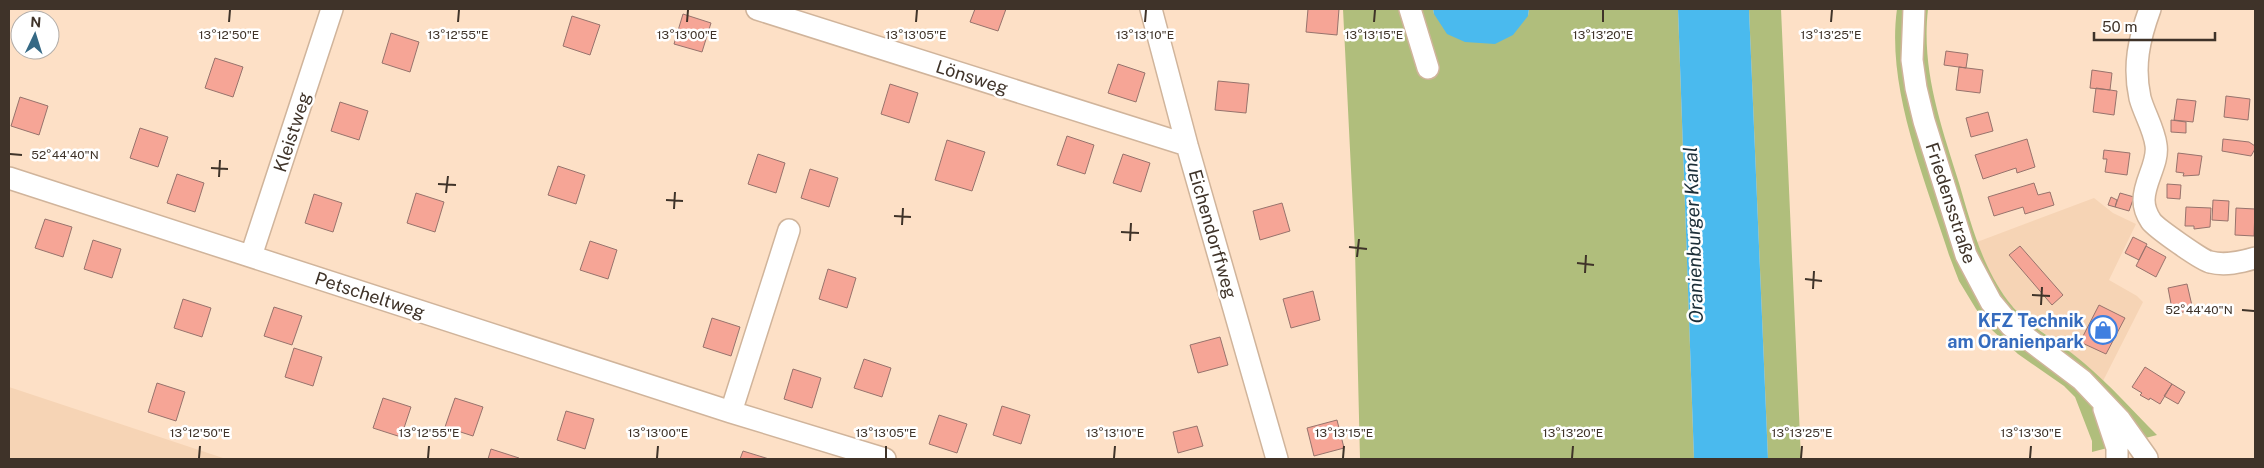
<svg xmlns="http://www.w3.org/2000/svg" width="2264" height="468" viewBox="0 0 2264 468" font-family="'Public Sans',sans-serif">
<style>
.built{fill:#f6d4b5}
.green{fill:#b0be7c}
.water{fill:#4abaee}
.building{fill:#f6a596;stroke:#97736c}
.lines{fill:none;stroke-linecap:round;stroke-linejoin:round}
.minor-casing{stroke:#d0b49b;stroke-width:24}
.minor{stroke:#fff;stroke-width:21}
.ticks{fill:none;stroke:#3f3329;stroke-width:2}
.labels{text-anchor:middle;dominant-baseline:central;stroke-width:5;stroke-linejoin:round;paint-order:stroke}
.street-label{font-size:18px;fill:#3f3329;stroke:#fff}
.shop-label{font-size:18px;font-weight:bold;fill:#366cbe;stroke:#fff;text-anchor:end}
.water-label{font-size:19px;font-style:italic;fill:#1b2e38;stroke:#fff}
.ticks-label{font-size:12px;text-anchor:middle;fill:#3f3329;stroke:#fff;stroke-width:5;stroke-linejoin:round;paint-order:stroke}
</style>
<rect width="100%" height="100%" fill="#fde0c6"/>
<path class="built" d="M 2094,198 L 2113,213 L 2136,224 L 2109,280 L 2137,296 L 2143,302 L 2103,381 L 2084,363 L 2028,321 L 2008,302 L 1988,270 L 1977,242 Z
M 9,387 L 226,459 L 9,459 Z"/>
<path class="green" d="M 1343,9 L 1433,9 L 1434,14 L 1528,16 L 1529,9 L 1678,9 L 1694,459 L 1360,459 L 1355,250 Z
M 1749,9 L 1781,9 L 1801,459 L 1768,459 Z
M 1897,9 L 1928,9 C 1921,70 1941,125 1959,183 C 1971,224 1982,266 2008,301 C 2028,327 2060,342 2084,363 C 2110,385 2133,411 2157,435 L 2092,452 L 2092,441 L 2075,397 L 2064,386 L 2018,354 L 1992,330 L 1976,309 L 1959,281 L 1949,255 C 1925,179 1886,88 1897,9 Z"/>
<path class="water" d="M 1433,9 L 1529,9 L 1528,16 L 1513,35 L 1495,44 L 1465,42 L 1447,34 L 1434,14 Z
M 1678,9 L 1749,9 L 1768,459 L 1694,459 Z"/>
<path class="building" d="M 975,9 L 1006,9 L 998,31 L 970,22 Z
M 1308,9 L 1339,9 L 1337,35 L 1306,32 Z
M 683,14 L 711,23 L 702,52 L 674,44 Z
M 572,16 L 600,25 L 590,55 L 563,46 Z
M 391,33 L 419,42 L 410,72 L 382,63 Z
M 1946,51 L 1968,54 L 1966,68 L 1944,65 Z
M 215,58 L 243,67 L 233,97 L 205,88 Z
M 1118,64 L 1145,73 L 1136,102 L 1108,93 Z
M 1959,67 L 1983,70 L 1980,93 L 1956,90 Z
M 2092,70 L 2112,73 L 2110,90 L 2090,88 Z
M 1218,81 L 1249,84 L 1246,113 L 1215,110 Z
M 890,84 L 918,93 L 909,123 L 881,114 Z
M 2096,88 L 2117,91 L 2114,115 L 2093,112 Z
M 2226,96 L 2250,99 L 2248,120 L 2224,117 Z
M 20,97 L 48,106 L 39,135 L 11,126 Z
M 2177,99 L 2196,101 L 2193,122 L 2174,120 Z
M 340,102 L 368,111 L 359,140 L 331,131 Z
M 1988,112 L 1993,131 L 1971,137 L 1966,118 Z
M 2171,120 L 2186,122 L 2186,133 L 2171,132 Z
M 140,128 L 168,137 L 158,167 L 130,158 Z
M 1067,136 L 1094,145 L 1085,174 L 1057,165 Z
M 2027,139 L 2035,167 L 2017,173 L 2016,168 L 1983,179 L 1975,155 Z
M 2223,139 L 2249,142 L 2255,146 L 2255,149 L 2251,156 L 2222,151 Z
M 947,140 L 985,152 L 972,191 L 935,180 Z
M 2104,150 L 2130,153 L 2127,175 L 2105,172 L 2107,159 L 2103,159 Z
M 2178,153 L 2202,156 L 2199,175 L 2183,176 L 2184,173 L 2176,172 Z
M 758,154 L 785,163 L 776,193 L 748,184 Z
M 1123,154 L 1150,163 L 1141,192 L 1113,183 Z
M 558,166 L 585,175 L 576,204 L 548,195 Z
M 810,169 L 838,178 L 829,207 L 801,198 Z
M 177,174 L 204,183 L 195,212 L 167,203 Z
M 2034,183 L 2038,195 L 2050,192 L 2054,205 L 2025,214 L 2023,207 L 1994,216 L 1988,197 Z
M 2167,184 L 2181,185 L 2180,199 L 2167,198 Z
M 416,193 L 444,202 L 435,232 L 407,223 Z
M 2120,193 L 2134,197 L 2129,211 L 2115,207 Z
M 314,194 L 342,203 L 333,232 L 305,223 Z
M 2111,197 L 2117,200 L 2115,207 L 2108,205 Z
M 2213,200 L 2229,201 L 2228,221 L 2212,220 Z
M 1282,203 L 1290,231 L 1260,240 L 1253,211 Z
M 2186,207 L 2211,208 L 2210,227 L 2194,229 L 2194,226 L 2185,226 Z
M 2236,208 L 2255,209 L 2254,236 L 2235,235 Z
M 45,219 L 72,227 L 63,257 L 35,248 Z
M 2133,237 L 2147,244 L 2139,260 L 2125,253 Z
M 93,240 L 121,249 L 112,278 L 84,269 Z
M 590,241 L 617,250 L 608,279 L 580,270 Z
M 2020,246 L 2063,295 L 2052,305 L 2009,255 Z
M 2146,246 L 2166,257 L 2156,277 L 2136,266 Z
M 828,269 L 856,278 L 847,308 L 819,299 Z
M 2187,284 L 2193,310 L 2173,314 L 2168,288 Z
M 1313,291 L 1320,320 L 1291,328 L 1283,299 Z
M 183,299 L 211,308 L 202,337 L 174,328 Z
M 2099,305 L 2125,318 L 2106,354 L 2080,342 Z
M 274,307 L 302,316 L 292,345 L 264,336 Z
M 712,318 L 740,327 L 731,356 L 703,347 Z
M 1220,337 L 1228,365 L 1198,373 L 1190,345 Z
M 294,348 L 322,357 L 313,386 L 285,377 Z
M 864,359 L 891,368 L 882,397 L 854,388 Z
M 2145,367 L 2172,384 L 2160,404 L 2150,398 L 2149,400 L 2140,395 L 2142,393 L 2132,387 Z
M 793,369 L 821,378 L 812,408 L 784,399 Z
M 157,383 L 185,392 L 176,421 L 148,412 Z
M 2172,384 L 2185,392 L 2178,404 L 2164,396 Z
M 383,398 L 411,407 L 401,437 L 373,428 Z
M 455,398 L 483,407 L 473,436 L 445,427 Z
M 1002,406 L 1030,415 L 1021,444 L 993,435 Z
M 566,411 L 594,419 L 585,449 L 557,440 Z
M 939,415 L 967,424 L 957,453 L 929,444 Z
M 1337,420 L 1344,448 L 1314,456 L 1307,428 Z
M 1197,426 L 1203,446 L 1178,453 L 1173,432 Z
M 491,449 L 519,458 L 518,459 L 488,459 Z
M 743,451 L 769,459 L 740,459 Z"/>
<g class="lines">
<defs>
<path id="minor" d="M 757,9 L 1187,145
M 1151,9 L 1187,145 L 1277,459
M 1410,9 L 1428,68
M 1914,9 L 1912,60 L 1916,88 L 1924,121 L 1966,255 L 1991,302 L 2011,326 L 2082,380 L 2120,420 L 2147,458
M 2150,9 C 2139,39 2133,66 2140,98 C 2144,113 2154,129 2156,145 C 2159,163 2144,181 2144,200 C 2144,207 2147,215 2151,221 C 2156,228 2203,261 2210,262 C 2225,266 2241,262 2255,258
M 9,178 L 731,412 L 885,459
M 251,256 L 332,9
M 2104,409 L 2117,448 L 2117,459
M 731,412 L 789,230"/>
</defs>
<use href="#minor" class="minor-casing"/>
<use href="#minor" class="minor"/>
</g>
<path class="ticks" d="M 229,22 L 230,10M 458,22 L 459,10M 687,22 L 688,10M 916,22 L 917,10M 1145,22 L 1146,10M 1374,22 L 1375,10M 1603,22 L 1603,10M 1831,22 L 1832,10M 10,154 L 22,155M 211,168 L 228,169M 219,177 L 220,160M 438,184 L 456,185M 446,193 L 448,176M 666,200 L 683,201M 674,209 L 675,192M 894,216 L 911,217M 902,225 L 903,208M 1121,232 L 1139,233M 1130,241 L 1131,223M 1349,247 L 1367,249M 1357,257 L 1359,239M 1577,263 L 1594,265M 1585,273 L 1586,255M 1805,279 L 1822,281M 1813,289 L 1814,271M 2032,295 L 2050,296M 2041,305 L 2042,287M 2242,310 L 2254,311M 199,458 L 200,446M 428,458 L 429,446M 657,458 L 658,446M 886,458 L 886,446M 1114,458 L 1115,446M 1343,458 L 1344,446M 1572,458 L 1573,446M 1801,458 L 1802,446M 2030,458 L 2031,446"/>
<defs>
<symbol id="shop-ring" viewBox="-11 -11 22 22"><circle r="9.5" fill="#fff" stroke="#3f7fe0" stroke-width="1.5"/><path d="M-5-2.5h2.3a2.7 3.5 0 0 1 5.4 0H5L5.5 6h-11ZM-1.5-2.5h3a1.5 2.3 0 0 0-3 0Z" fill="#3f7fe0"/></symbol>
</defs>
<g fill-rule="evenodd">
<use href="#shop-ring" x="2087" y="314" width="32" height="32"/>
</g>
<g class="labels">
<g class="street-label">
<text transform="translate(972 77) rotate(18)">Lönsweg</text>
<text transform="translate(292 132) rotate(-72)">Kleistweg</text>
<text transform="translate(1951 203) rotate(72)">Friedensstraße</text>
<text transform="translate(1213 234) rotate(74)">Eichendorffweg</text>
<text transform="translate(370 295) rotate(18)">Petscheltweg</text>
</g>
<g class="shop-label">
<text x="2084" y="320">KFZ Technik<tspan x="2084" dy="21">am Oranienpark</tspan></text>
</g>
<g class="water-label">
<text transform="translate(1693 235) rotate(-92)">Oranienburger Kanal</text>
</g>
</g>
<g class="ticks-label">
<text x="229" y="39">13°12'50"E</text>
<text x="458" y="39">13°12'55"E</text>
<text x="687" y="39">13°13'00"E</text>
<text x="916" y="39">13°13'05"E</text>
<text x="1145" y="39">13°13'10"E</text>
<text x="1374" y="39">13°13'15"E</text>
<text x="1603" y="39">13°13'20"E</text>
<text x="1831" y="39">13°13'25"E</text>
<text x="65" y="159">52°44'40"N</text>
<text x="2199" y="314">52°44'40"N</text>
<text x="200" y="437">13°12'50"E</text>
<text x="429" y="437">13°12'55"E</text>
<text x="658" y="437">13°13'00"E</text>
<text x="886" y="437">13°13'05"E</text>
<text x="1115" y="437">13°13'10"E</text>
<text x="1344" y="437">13°13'15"E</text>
<text x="1573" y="437">13°13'20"E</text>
<text x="1802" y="437">13°13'25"E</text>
<text x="2031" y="437">13°13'30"E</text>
</g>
<rect width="2264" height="468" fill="none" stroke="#3f3329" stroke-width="20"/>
<g transform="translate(35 35) rotate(4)"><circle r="24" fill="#ffffff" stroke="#b2ada9"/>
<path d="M0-4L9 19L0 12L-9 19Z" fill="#356985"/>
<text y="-8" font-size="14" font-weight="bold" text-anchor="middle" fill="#3f3329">N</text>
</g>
<path d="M2094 32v8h121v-8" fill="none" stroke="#3f3329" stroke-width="2.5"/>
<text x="2102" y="32" font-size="15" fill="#3f3329" stroke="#ffffff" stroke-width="4" paint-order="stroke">50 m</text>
</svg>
